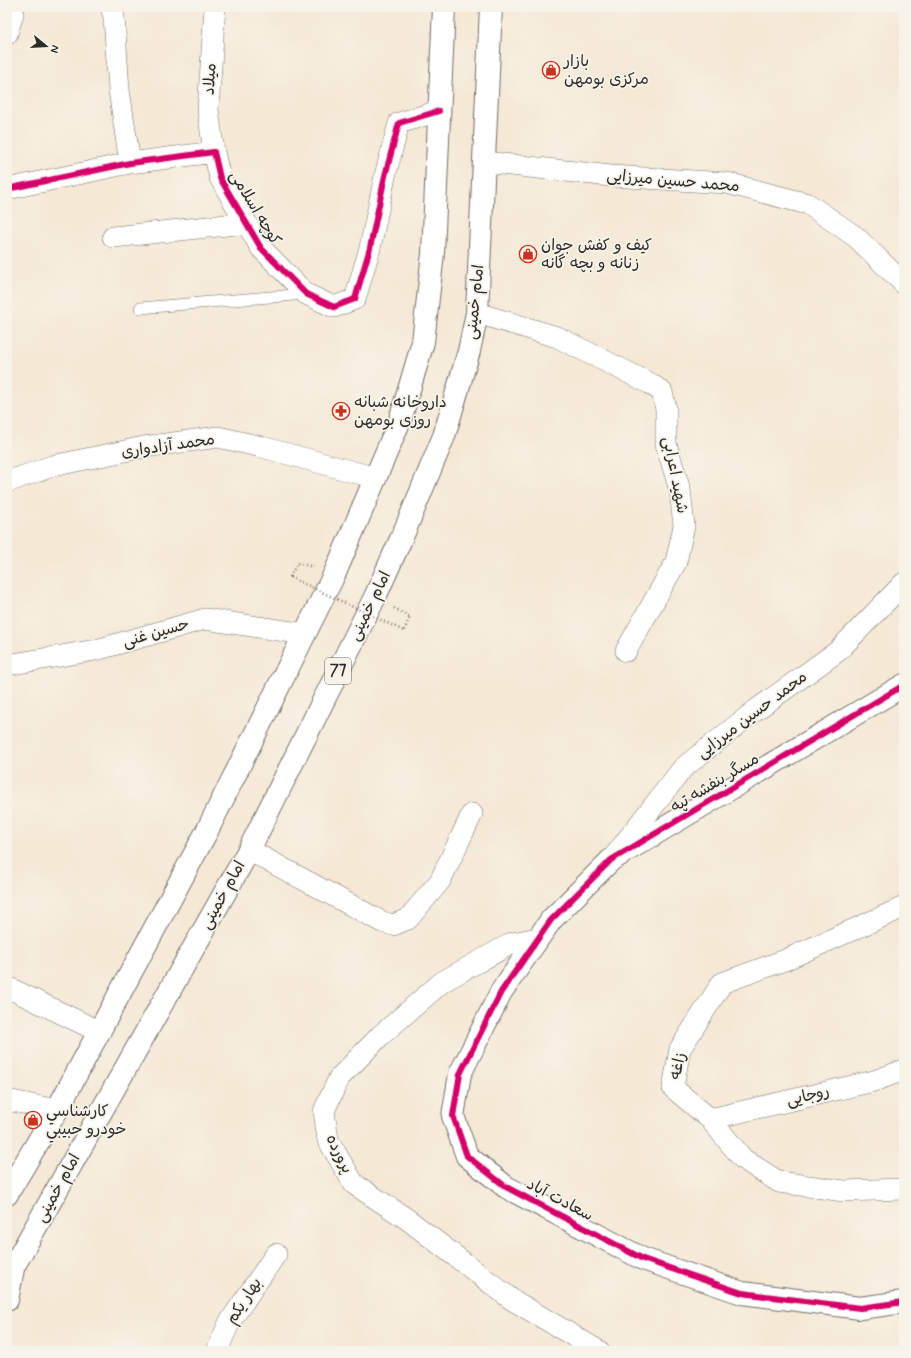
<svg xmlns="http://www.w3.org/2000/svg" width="911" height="1358" viewBox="0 0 911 1358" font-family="Mynerve,'Playpen Sans Arabic',sans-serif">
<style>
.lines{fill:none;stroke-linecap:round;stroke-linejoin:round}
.service-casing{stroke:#726d66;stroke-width:12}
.minor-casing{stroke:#726d66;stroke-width:22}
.tertiary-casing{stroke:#726d66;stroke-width:24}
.trunk-casing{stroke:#726d66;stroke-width:24}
.path{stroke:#726d66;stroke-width:2.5;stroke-dasharray:1 3;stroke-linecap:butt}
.service{stroke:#fff;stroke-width:11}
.minor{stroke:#fff;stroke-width:21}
.tertiary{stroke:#fff;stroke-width:22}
.trunk{stroke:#fff;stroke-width:22}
.path-bridge{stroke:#726d66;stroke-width:2.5;stroke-dasharray:1 3;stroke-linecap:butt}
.cycleway-casing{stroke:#f7f3e8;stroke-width:8}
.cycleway{stroke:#d6006c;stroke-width:6}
.labels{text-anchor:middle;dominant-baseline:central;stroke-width:3.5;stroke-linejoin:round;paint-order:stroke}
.shield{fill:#f7f3e8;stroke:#686764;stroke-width:1}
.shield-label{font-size:15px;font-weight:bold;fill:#2b2b2b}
.poi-label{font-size:16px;fill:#2b2b2b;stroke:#f7f3e8;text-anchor:start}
.street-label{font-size:16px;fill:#2b2b2b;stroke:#f7f3e8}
</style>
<rect width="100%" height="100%" fill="#f7f3e8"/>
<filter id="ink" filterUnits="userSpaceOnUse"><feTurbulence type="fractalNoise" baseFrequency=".025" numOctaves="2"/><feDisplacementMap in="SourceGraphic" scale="8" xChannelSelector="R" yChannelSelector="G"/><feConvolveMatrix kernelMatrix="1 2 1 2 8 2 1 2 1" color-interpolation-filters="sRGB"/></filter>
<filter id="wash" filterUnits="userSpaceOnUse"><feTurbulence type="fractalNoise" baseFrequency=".012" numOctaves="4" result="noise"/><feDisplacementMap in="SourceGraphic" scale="16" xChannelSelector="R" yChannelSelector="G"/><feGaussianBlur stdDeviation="0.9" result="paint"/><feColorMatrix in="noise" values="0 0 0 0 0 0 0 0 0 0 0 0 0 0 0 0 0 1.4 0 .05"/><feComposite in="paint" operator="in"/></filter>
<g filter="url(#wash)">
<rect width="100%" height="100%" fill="#f5e8d5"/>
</g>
<g filter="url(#ink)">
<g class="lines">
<defs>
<path id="service" d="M 140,308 L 306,294"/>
<path id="minor" d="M 111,7 L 114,17 L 119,90 L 130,163
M 7,34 L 13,14 L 12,7
M 214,152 L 208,110 L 215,7
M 484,162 L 611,176 L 727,183 L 808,204 L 856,237 L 904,284
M 7,189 L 130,163 L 214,152 L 220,178 L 261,248 L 306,294 L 334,307 L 355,299 L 370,248 L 385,176 L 399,123 L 439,111
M 113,237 L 246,223
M 477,313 L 557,337 L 651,384 L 662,392 L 666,409 L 666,444 L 680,490 L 684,526 L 676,562 L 626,651
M 7,482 L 52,466 L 144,447 L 218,437 L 262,447 L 376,478
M 7,665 L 96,650 L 205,619 L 305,634
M 249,850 L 382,922 L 393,925 L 408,919 L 440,881 L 472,814
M 613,858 L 683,768 L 756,710 L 838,651 L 904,583
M 904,907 L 785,960 L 722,983 L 680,1049 L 673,1088 L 710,1119 L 743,1159 L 779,1182 L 844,1191 L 904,1189
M 538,938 L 512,943 L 442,982 L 380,1036 L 339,1078 L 324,1111 L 328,1140 L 354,1184 L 407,1219 L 511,1299 L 599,1351
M 7,987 L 100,1032
M 7,1100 L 57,1110
M 710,1119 L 874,1081 L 904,1070
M 217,1351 L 229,1323 L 276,1254"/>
<path id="tertiary" d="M 904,685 L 611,860 L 551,920 L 501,992 L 460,1074 L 453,1116 L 467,1156 L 506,1187 L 643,1259 L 742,1293 L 860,1308 L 904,1302
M 7,1300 L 13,1269"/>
<path id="trunk" d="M 7,1194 L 57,1110 L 207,831 L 335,573 L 400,420 L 423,342 L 433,253 L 444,7
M 7,1278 L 249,850 L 375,597 L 405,530 L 444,436 L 469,351 L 477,313 L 491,7"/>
</defs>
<use href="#service" class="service-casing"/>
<use href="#minor" class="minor-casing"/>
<use href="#tertiary" class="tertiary-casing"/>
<use href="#trunk" class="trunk-casing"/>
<path class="path" d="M 290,577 L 297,563 L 314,567
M 394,608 L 410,617 L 404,631"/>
<use href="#service" class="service"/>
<use href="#minor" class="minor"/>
<use href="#tertiary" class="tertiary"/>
<use href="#trunk" class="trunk"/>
<path class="path-bridge" d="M 290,577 L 404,631"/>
<defs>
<path id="cycleway" d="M 7,189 L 130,163 L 214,152 L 220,178 L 261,248 L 306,294 L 334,307 L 355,299 L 370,248 L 385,176 L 399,123 L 439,111
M 904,685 L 611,860 L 551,920 L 501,992 L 460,1074 L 453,1116 L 467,1156 L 506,1187 L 643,1259 L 742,1293 L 860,1308 L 904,1302"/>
</defs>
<use href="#cycleway" class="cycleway-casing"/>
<use href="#cycleway" class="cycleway"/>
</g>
</g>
<defs>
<symbol id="shop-ring" viewBox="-11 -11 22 22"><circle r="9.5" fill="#f7f3e8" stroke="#c8321e" stroke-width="1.5"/><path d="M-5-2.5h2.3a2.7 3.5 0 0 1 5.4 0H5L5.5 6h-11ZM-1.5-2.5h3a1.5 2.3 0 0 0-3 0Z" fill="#c8321e"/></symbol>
<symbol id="pharmacy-ring" viewBox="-11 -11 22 22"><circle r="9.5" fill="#f7f3e8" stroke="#c8321e" stroke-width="1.5"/><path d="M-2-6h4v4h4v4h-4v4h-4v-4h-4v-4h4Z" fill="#c8321e"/></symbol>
</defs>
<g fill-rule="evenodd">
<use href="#shop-ring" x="541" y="60" width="20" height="20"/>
<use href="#shop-ring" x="518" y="244" width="20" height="20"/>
<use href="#pharmacy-ring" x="331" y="401" width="20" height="20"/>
<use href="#shop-ring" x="23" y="1110" width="20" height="20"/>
</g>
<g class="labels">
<rect class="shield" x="325" y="658" width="26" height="26" rx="3"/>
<g class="shield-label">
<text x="338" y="671">77</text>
</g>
<g class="poi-label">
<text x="564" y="61">بازار<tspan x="564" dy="18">مرکزی بومهن</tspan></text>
<text x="541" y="245">کیف و کفش جوان<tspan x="541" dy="18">زنانه و بچه گانه</tspan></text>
<text x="354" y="402">داروخانه شبانه<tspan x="354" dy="18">روزی بومهن</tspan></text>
<text x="46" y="1111">كارشناسي<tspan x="46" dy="18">خودرو حبيبي</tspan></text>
</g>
<g class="street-label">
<text transform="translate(210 79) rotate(-86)">میلاد</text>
<text transform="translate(673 181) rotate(5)">محمد حسین میرزایی</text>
<text transform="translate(255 208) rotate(59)">کوچه اسلامی</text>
<text transform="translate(475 302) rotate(-84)">امام خمینی</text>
<text transform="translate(168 446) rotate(-8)">محمد آزادواری</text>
<text transform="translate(675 475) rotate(79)">شهید اعرابی</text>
<text transform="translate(370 606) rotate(-64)">امام خمینی</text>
<text transform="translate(156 633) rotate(-16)">حسین غنی</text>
<text transform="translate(752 715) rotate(-37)">محمد حسین میرزایی</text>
<text transform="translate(715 783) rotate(-31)">مسگر بنفشه تپه</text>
<text transform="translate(223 895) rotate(-61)">امام خمینی</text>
<text transform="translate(678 1066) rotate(-77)">زاغه</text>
<text transform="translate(808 1096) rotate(-13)">روجایی</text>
<text transform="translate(339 1154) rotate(64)">پرورده</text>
<text transform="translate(58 1188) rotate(-61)">امام خمینی</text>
<text transform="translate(560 1200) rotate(28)">سعادت آباد</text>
<text transform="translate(244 1301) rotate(-57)">بهار یکم</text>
</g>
</g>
<rect width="911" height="1358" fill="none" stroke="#f7f3e8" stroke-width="24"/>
<g transform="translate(46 46) rotate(108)" stroke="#f7f3e8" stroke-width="3" paint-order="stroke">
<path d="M0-3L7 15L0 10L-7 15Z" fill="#2b2b2b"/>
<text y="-6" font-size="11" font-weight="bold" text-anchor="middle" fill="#2b2b2b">N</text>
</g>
</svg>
